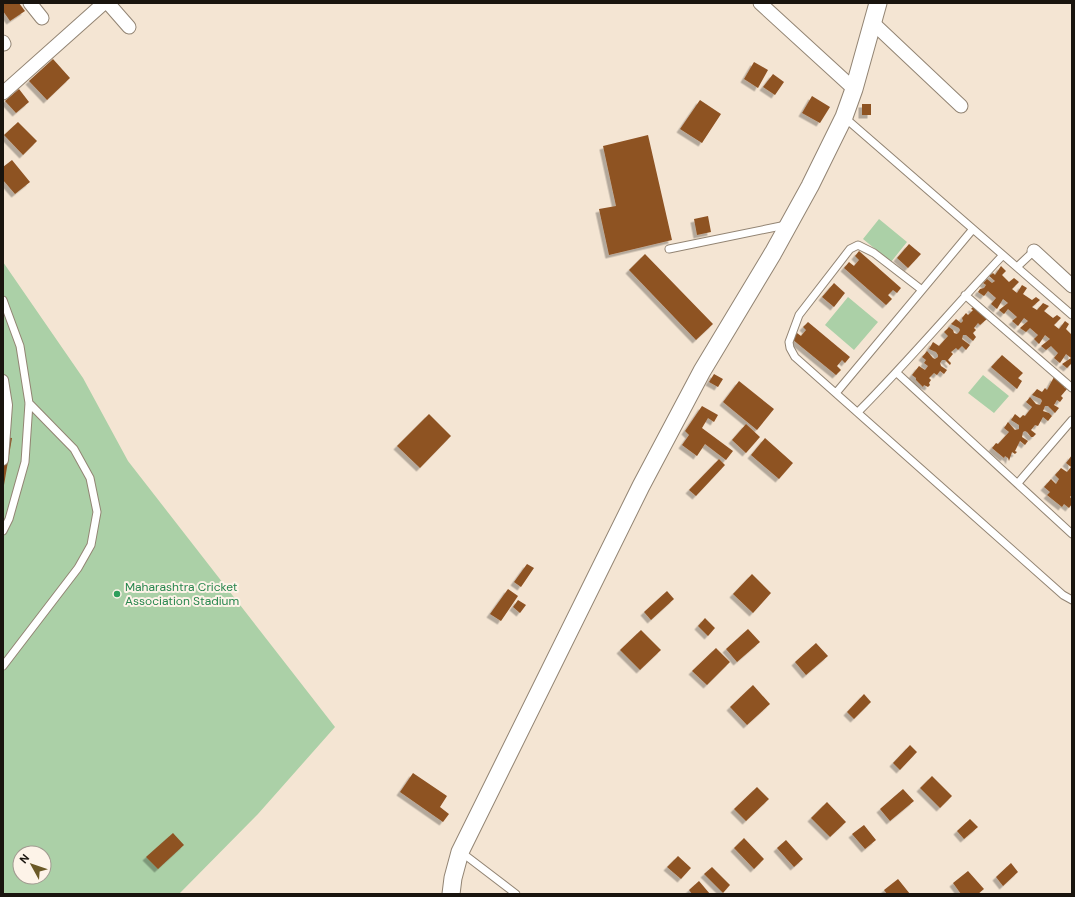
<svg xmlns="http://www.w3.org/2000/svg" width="1075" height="897" viewBox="0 0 1075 897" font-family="'DM Sans',sans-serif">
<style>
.green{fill:#abd0a7;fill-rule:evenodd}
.building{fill:#8e5224;filter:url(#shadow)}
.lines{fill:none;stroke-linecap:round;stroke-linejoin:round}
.service-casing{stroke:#928473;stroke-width:9}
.pedestrian-casing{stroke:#928473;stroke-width:12}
.minor-casing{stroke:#928473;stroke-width:15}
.tertiary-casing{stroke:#928473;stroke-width:19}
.service{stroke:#fff;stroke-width:7}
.pedestrian{stroke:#fff;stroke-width:10}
.minor{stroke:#fff;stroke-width:13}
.tertiary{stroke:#fff;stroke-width:17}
.leisure-dot{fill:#2e9e5b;stroke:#fdf3e8;stroke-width:1.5}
.labels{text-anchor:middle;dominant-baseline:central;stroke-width:4;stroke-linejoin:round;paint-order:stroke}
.leisure-label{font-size:12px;fill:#27864d;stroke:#fdf3e8;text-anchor:start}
</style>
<defs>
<filter id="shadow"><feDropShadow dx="-3.5" dy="3.5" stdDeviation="0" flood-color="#0004"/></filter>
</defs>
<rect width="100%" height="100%" fill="#f4e5d3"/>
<path class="green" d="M 879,219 L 907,242 L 891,262 L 863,239 Z
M 3,262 L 83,378 L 128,461 L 335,727 L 258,814 L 179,894 L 3,894 ZM 20,853 L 44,853 L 44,877 L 20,877 Z
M 848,297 L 878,322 L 854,350 L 825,325 Z
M 983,375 L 1009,396 L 994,413 L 968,393 Z"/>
<path class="building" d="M 3,3 L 19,3 L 25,11 L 10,21 L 3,11 Z
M 53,59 L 70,78 L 47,100 L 29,81 Z
M 754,62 L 768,70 L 758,88 L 744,79 Z
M 773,74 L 784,82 L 775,95 L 763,87 Z
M 19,89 L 29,102 L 16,113 L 5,101 Z
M 812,96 L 830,107 L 820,123 L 802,113 Z
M 700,100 L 721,114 L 702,143 L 680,129 Z
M 862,104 L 871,104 L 871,115 L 862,115 Z
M 18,122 L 37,141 L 23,155 L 4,135 Z
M 648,135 L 672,240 L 609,255 L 599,209 L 616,206 L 603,146 Z
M 12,160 L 30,182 L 15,194 L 3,180 L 3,167 Z
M 708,216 L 711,232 L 697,235 L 694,219 Z
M 909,244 L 921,254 L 908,268 L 897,258 Z
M 859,251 L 901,288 L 897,293 L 893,290 L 888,295 L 892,299 L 886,305 L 844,268 L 849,262 L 854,266 L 859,260 L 855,256 Z
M 645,254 L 713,324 L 696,340 L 629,270 Z
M 1001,266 L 1006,271 L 1002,275 L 1009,282 L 1014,278 L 1019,282 L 1012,289 L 1017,293 L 1022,285 L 1027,288 L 1023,294 L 1032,300 L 1036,297 L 1040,300 L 1032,307 L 1037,310 L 1043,303 L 1049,306 L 1044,311 L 1053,318 L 1057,315 L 1061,318 L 1054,325 L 1059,329 L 1065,321 L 1069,324 L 1066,329 L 1072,335 L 1072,365 L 1071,364 L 1067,368 L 1062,364 L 1071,358 L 1066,354 L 1060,363 L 1054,358 L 1058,353 L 1051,346 L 1046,350 L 1041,346 L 1050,339 L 1045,335 L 1039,344 L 1034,339 L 1038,335 L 1030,328 L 1026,332 L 1020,328 L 1028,321 L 1024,318 L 1018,326 L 1012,321 L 1017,317 L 1008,309 L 1004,314 L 999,310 L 1008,303 L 1003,299 L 997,309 L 991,304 L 996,298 L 988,291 L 984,296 L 978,292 L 980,289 L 984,288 L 986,285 L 983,283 L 987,279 L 992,283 L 995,281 L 989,276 L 993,273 L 995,275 Z
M 834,283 L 845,293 L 834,307 L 822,297 Z
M 973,307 L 984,314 L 985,317 L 987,319 L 980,325 L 978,323 L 974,328 L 976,330 L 973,333 L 976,337 L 973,341 L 966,335 L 963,335 L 962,339 L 970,345 L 966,350 L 962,346 L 958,350 L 956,348 L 951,352 L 953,354 L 948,360 L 951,363 L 950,365 L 945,360 L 942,360 L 940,363 L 941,366 L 947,370 L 944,374 L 940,371 L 937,375 L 934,373 L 929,378 L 931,380 L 929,383 L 930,385 L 928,387 L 924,385 L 923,387 L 916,380 L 916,378 L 912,375 L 919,366 L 925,370 L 928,366 L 924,363 L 926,360 L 922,357 L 927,351 L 933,358 L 935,359 L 938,357 L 938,355 L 936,352 L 929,349 L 933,342 L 939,346 L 948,336 L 944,332 L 949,327 L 953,330 L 954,333 L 957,334 L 959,332 L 960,330 L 959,328 L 951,324 L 956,319 L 961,323 L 963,321 L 962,318 L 966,313 L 968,315 L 973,310 L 971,309 Z
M 808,322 L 850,357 L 845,363 L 842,360 L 837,366 L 841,370 L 836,375 L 792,339 L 797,333 L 801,336 L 806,330 L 803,327 Z
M 1002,355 L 1023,373 L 1018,378 L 1022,381 L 1017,389 L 991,367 Z
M 714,374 L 723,379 L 718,387 L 709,382 Z
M 1054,377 L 1066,385 L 1064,387 L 1067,389 L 1061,396 L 1063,398 L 1060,402 L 1057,400 L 1054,405 L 1059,408 L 1055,413 L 1048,406 L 1045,406 L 1043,411 L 1049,413 L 1052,416 L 1048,421 L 1043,417 L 1038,426 L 1035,425 L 1031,430 L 1036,434 L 1033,437 L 1031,437 L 1027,432 L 1025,431 L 1023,432 L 1022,437 L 1028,441 L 1025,445 L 1020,441 L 1015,451 L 1017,452 L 1015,454 L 1012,452 L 1009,461 L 1008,458 L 1005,456 L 1004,458 L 992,448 L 996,443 L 998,444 L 1009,432 L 1004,428 L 1008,422 L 1015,430 L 1019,429 L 1019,425 L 1011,420 L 1015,414 L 1020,418 L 1023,415 L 1025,416 L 1032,407 L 1026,402 L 1030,397 L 1036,404 L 1040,405 L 1042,401 L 1041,399 L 1032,395 L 1037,389 L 1042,392 L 1045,388 L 1047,390 Z
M 739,381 L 774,409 L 757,430 L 723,402 Z
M 702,406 L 718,415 L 714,422 L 708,418 L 702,428 L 733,451 L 726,460 L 705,444 L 697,456 L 682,445 L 689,435 L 685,431 Z
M 429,414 L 451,436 L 420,468 L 397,446 Z
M 746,424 L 760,437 L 746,453 L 732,440 Z
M 3,437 L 12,438 L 4,485 L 3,484 Z
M 765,438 L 793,463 L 779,479 L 751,455 Z
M 1072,455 L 1072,495 L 1070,497 L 1072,499 L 1072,504 L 1069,508 L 1064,504 L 1062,507 L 1047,495 L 1050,492 L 1044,487 L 1051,479 L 1056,484 L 1059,479 L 1055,475 L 1061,468 L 1067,472 L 1071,467 L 1066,463 Z
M 719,459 L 725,465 L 696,496 L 689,490 Z
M 527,564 L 534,568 L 521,587 L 514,582 Z
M 752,574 L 771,593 L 753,613 L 733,594 Z
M 508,589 L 518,596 L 501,621 L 490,614 Z
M 667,591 L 674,599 L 651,620 L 644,612 Z
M 518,600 L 526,605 L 520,613 L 513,607 Z
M 705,618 L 715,628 L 708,636 L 698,626 Z
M 748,629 L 760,642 L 737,662 L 726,649 Z
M 641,630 L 661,650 L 640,670 L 620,650 Z
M 816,643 L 828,656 L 806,675 L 795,662 Z
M 716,648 L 730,662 L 707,685 L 692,671 Z
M 753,685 L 770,704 L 747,725 L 730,707 Z
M 864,694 L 871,702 L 854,719 L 847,712 Z
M 910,745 L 917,752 L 900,770 L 893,763 Z
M 413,773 L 447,796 L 440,807 L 449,814 L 443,822 L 400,792 Z
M 932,776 L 952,796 L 940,808 L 920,788 Z
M 757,787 L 769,799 L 746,821 L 734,809 Z
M 903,789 L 914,801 L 890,821 L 880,809 Z
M 827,802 L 846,822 L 830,837 L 811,818 Z
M 970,819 L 978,827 L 964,839 L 957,831 Z
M 864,825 L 876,840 L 865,849 L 852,834 Z
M 173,833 L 184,845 L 158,869 L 146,857 Z
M 744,838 L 764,859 L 754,869 L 734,848 Z
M 786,840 L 803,859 L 794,867 L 777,848 Z
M 678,856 L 691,868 L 681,879 L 667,867 Z
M 1011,863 L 1018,872 L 1003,886 L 996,877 Z
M 712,867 L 730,885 L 723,893 L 704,874 Z
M 968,871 L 984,889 L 978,894 L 961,894 L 953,883 Z
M 898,879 L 910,894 L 887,894 L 884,890 Z
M 699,881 L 710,894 L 692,894 L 689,890 Z"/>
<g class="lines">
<defs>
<path id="service" d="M 844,117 L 1072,315
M 669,249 L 786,225
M 1017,267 L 1034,251
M 922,290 L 874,253 L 858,245 L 850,249 L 799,315 L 789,342 L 790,348 L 795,357 L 1063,595 L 1072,600
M 965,295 L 1072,388
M 3,300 L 20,346 L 29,403 L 25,462 L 9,519 L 3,531
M 897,373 L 1072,534
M 836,393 L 973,229
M 858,412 C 908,362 954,307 1003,255
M 1018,483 L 1072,420
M 3,666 L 78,568 L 91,545 L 97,512 L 90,478 L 74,449 L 29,403
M 461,852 L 516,894"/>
<path id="pedestrian" d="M 3,380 L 7,405 L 3,460"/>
<path id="minor" d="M 30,3 L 42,18
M 108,3 L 129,27
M 760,3 L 854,89
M 873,23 L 961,106
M 3,42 L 4,44
M 3,93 L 104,3
M 1034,251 L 1072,286"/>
<path id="tertiary" d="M 451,894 L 453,878 L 460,852 L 641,486 L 702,371 L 773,253 L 810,186 L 844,117 L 854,89 L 878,3"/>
</defs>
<use href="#service" class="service-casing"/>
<use href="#pedestrian" class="pedestrian-casing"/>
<use href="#minor" class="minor-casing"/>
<use href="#tertiary" class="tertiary-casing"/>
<use href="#service" class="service"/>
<use href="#pedestrian" class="pedestrian"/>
<use href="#minor" class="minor"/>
<use href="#tertiary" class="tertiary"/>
</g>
<circle class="leisure-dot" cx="117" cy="594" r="4"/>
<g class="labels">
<g class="leisure-label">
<text x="125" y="587">Maharashtra Cricket<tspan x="125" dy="14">Association Stadium</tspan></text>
</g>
</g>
<rect width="1075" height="897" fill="none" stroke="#19140e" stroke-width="8"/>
<g transform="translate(32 865) rotate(310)"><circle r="19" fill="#fdf3e8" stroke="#a29a91"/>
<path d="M0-3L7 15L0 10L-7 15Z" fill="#6b5927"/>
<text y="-6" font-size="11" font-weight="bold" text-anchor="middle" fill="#19140e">N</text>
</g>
</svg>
